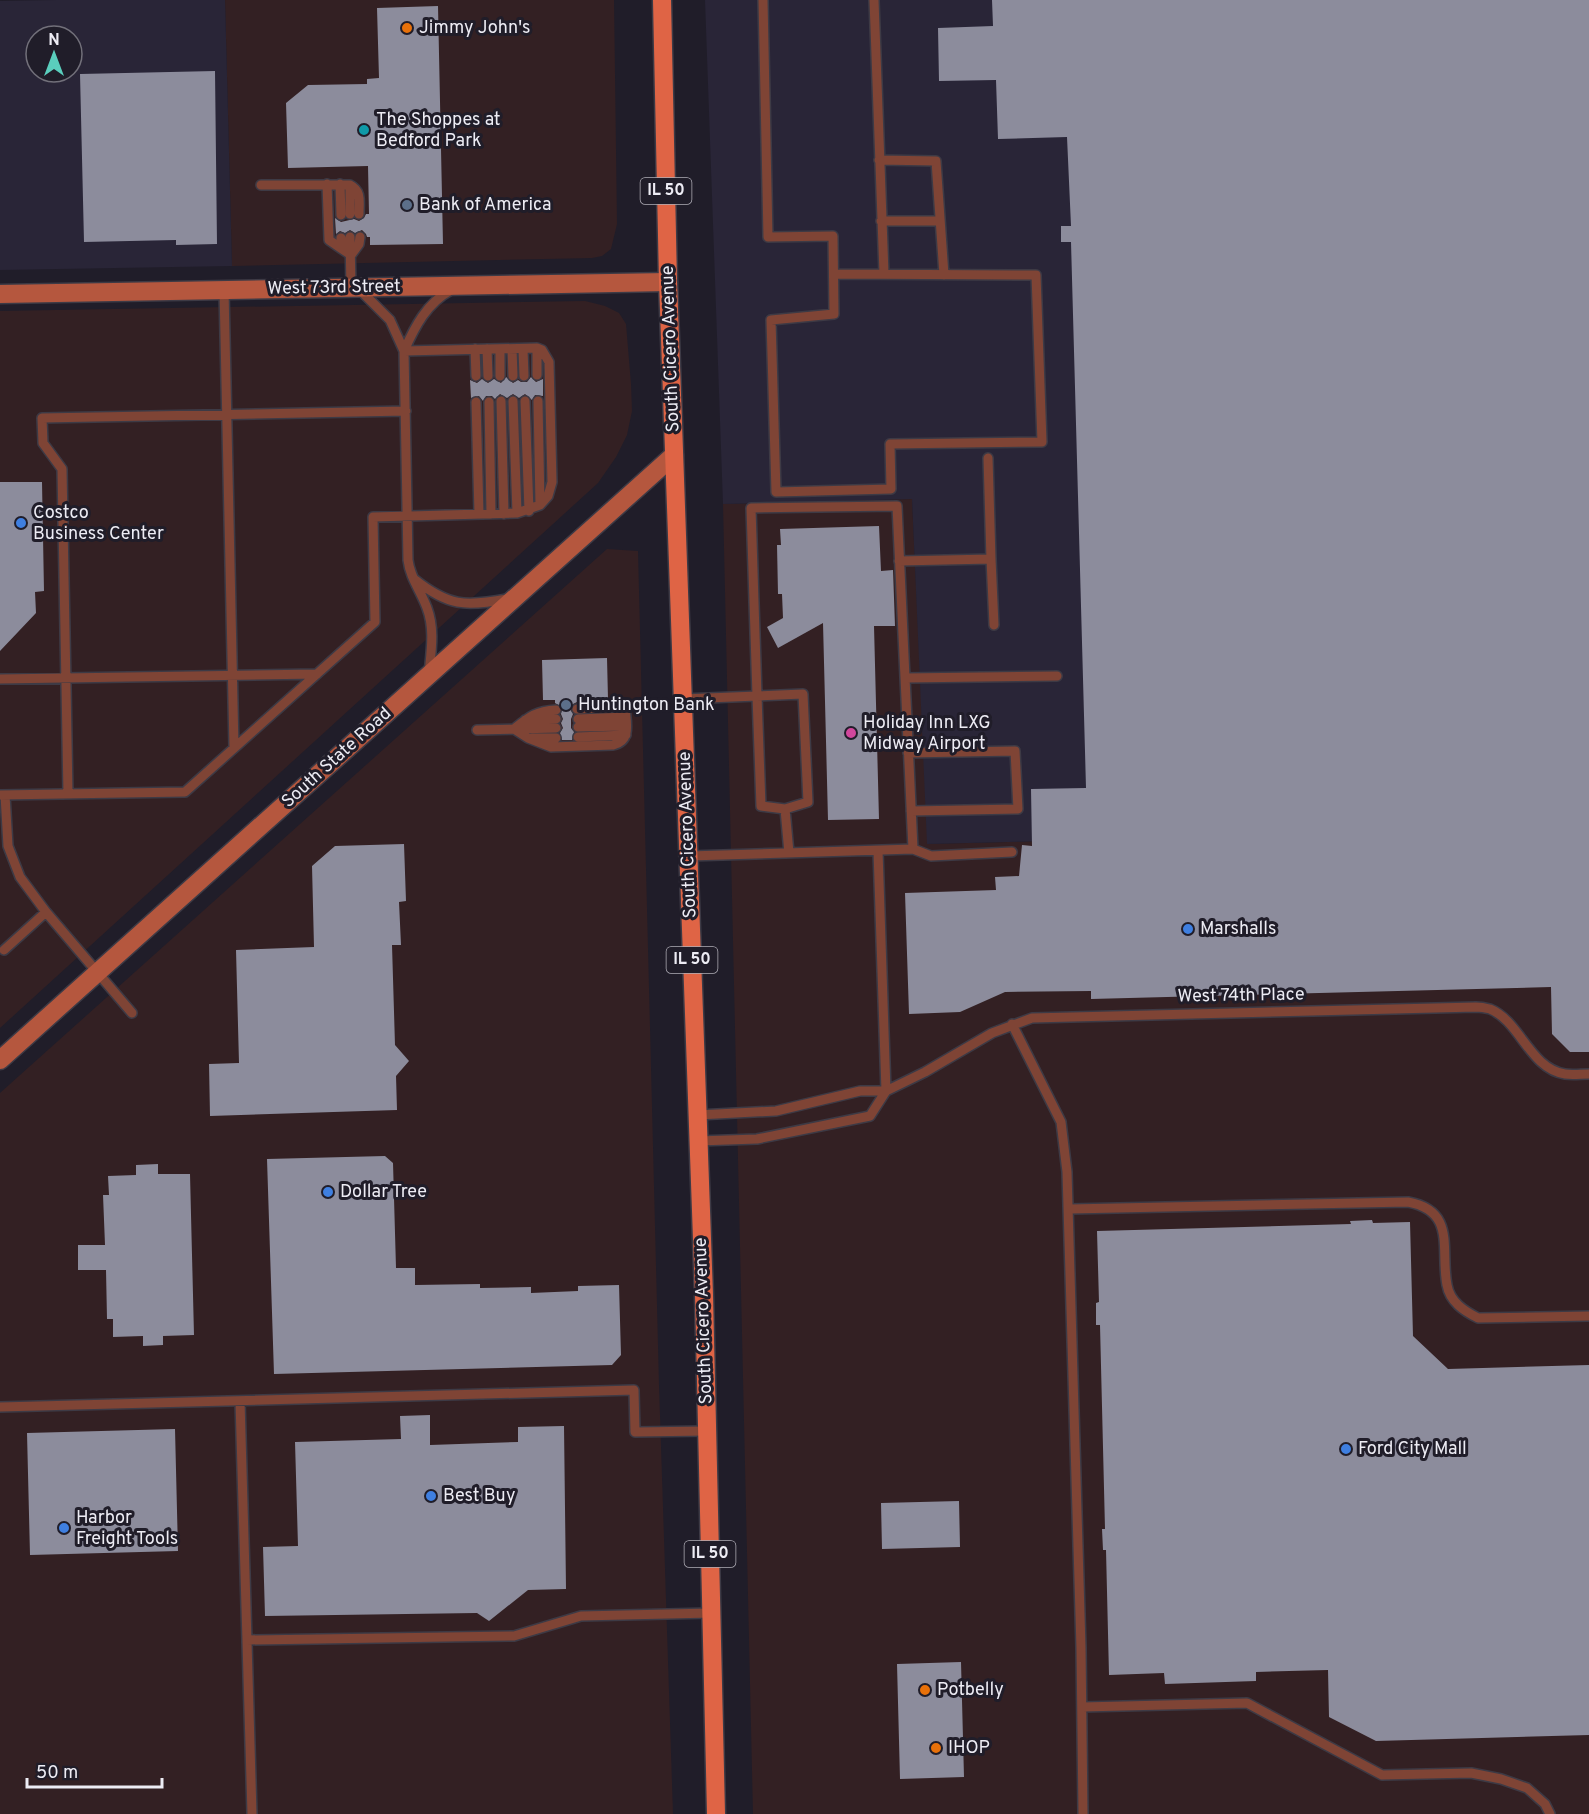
<svg xmlns="http://www.w3.org/2000/svg" width="1589" height="1814" viewBox="0 0 1589 1814" font-family="Overpass,sans-serif">
<style>
.commercial{fill:#332023}
.built{fill:#292537;fill-rule:evenodd}
.building{fill:#8c8c9c}
.lines{fill:none;stroke-linecap:round;stroke-linejoin:round}
.lane-casing{stroke:#3d3a45;stroke-width:12}
.secondary-casing{stroke:#3d3a45;stroke-width:21}
.primary-casing{stroke:#3d3a45;stroke-width:21}
.lane{stroke:#7f4435;stroke-width:9}
.secondary{stroke:#b5573e;stroke-width:18}
.primary{stroke:#df6445;stroke-width:18}
.food-dot{fill:#e8710a;stroke:#201d29;stroke-width:2}
.culture-dot{fill:#0f9aa8;stroke:#201d29;stroke-width:2}
.service-dot{fill:#5c6f8a;stroke:#201d29;stroke-width:2}
.shop-dot{fill:#3f7fe0;stroke:#201d29;stroke-width:2}
.hotel-dot{fill:#d1479c;stroke:#201d29;stroke-width:2}
.labels{text-anchor:middle;dominant-baseline:central;stroke-width:6;stroke-linejoin:round;paint-order:stroke}
.shield{fill:#201d29;stroke:#b0aeb7;stroke-width:1.5}
.shield-label{font-size:16px;font-weight:bold;fill:#edecf4}
.poi-label{font-size:18px;fill:#edecf4;stroke:#201d29;text-anchor:start}
.street-label{font-size:18px;fill:#edecf4;stroke:#201d29}
</style>
<rect width="100%" height="100%" fill="#201d29"/>
<path class="commercial" d="M 225,0 L 614,0 L 617,224 L 611,249 L 602,256 L 592,258 L 232,266 Z
M 585,301 L 605,306 L 619,313 L 626,324 L 631,384 L 632,411 L 627,435 L 616,457 L 598,483 L 0,1028 L 0,311 Z
M 912,499 L 928,844 L 1589,828 L 1589,1814 L 753,1814 L 723,504 Z
M 607,549 L 638,551 L 659,1385 L 673,1814 L 0,1814 L 0,1093 Z"/>
<path class="built" d="M 56,0 L 225,0 L 232,266 L 0,270 L 0,1 ZM 36,36 L 72,36 L 72,72 L 36,72 Z
M 705,0 L 1589,0 L 1589,828 L 927,844 L 912,499 L 723,504 Z"/>
<path class="building" d="M 992,0 L 1589,0 L 1589,1052 L 1570,1052 L 1552,1034 L 1551,987 L 1091,999 L 1091,991 L 1005,992 L 960,1012 L 909,1014 L 905,893 L 996,890 L 995,877 L 1019,876 L 1022,845 L 1032,846 L 1031,789 L 1086,788 L 1071,242 L 1061,242 L 1061,226 L 1071,226 L 1067,137 L 998,139 L 996,80 L 939,81 L 938,28 L 993,26 Z
M 438,6 L 443,244 L 370,245 L 370,237 L 367,237 L 366,234 L 362,230 L 355,233 L 350,230 L 345,233 L 340,231 L 336,234 L 335,218 L 341,222 L 354,219 L 359,221 L 364,218 L 366,214 L 369,214 L 368,166 L 288,168 L 286,103 L 308,85 L 367,84 L 367,79 L 379,78 L 377,8 Z
M 215,71 L 217,244 L 176,245 L 176,240 L 84,242 L 80,74 Z
M 506,377 L 513,383 L 518,380 L 521,382 L 527,382 L 531,377 L 536,382 L 543,379 L 543,396 L 535,395 L 532,400 L 525,394 L 519,398 L 513,394 L 507,398 L 500,394 L 495,399 L 492,396 L 486,396 L 483,401 L 479,396 L 471,398 L 470,380 L 477,383 L 482,379 L 488,383 L 494,379 L 501,383 Z
M 0,482 L 42,482 L 44,591 L 35,592 L 36,613 L 0,651 Z
M 879,526 L 881,571 L 893,570 L 895,626 L 874,626 L 879,819 L 828,820 L 823,623 L 778,648 L 767,627 L 783,618 L 782,594 L 778,594 L 777,545 L 781,545 L 780,529 Z
M 607,658 L 608,699 L 577,700 L 577,702 L 573,704 L 570,709 L 573,714 L 571,719 L 571,728 L 574,732 L 572,740 L 562,740 L 560,733 L 563,728 L 561,723 L 563,719 L 561,714 L 562,707 L 555,703 L 555,700 L 543,700 L 542,660 Z
M 404,844 L 406,901 L 399,902 L 401,945 L 392,945 L 395,1045 L 409,1061 L 396,1076 L 397,1110 L 210,1116 L 209,1064 L 239,1063 L 236,950 L 314,947 L 312,866 L 335,846 Z
M 385,1156 L 393,1163 L 396,1268 L 415,1268 L 415,1285 L 480,1284 L 480,1288 L 531,1287 L 531,1293 L 578,1291 L 578,1286 L 619,1285 L 621,1355 L 612,1365 L 274,1374 L 267,1159 Z
M 158,1164 L 158,1174 L 190,1174 L 194,1335 L 163,1336 L 163,1345 L 143,1346 L 143,1336 L 113,1337 L 113,1319 L 107,1319 L 106,1270 L 78,1270 L 78,1245 L 105,1245 L 103,1195 L 109,1195 L 108,1176 L 136,1175 L 136,1165 Z
M 1372,1220 L 1373,1223 L 1410,1222 L 1413,1336 L 1448,1369 L 1589,1365 L 1589,1735 L 1376,1741 L 1329,1717 L 1328,1670 L 1256,1672 L 1256,1681 L 1165,1684 L 1164,1673 L 1109,1675 L 1106,1550 L 1103,1550 L 1102,1529 L 1105,1529 L 1100,1325 L 1096,1325 L 1096,1303 L 1099,1302 L 1097,1231 L 1351,1224 L 1350,1221 Z
M 430,1415 L 430,1445 L 518,1442 L 518,1427 L 564,1426 L 566,1589 L 528,1590 L 489,1621 L 477,1613 L 265,1616 L 263,1547 L 298,1546 L 295,1442 L 401,1439 L 400,1416 Z
M 175,1429 L 178,1551 L 30,1555 L 27,1433 Z
M 959,1501 L 960,1547 L 882,1549 L 881,1503 Z
M 961,1662 L 964,1777 L 900,1779 L 897,1664 Z"/>
<g class="lines">
<defs>
<path id="lane" d="M 763,0 L 768,237 L 833,236 L 834,314 L 771,320 L 776,492 L 891,489 L 890,444 L 1042,442 L 1036,275 L 834,274
M 874,0 L 884,274
M 879,160 L 936,161 L 944,275
M 327,184 L 329,240 L 342,249
M 340,184 L 341,215
M 261,185 L 350,185 C 362,191 359,202 359,214
M 350,185 L 350,214
M 881,221 L 940,221
M 350,237 L 351,288
M 341,238 L 342,249 L 351,255 L 359,244 L 360,237
M 359,289 L 390,320 L 404,351 L 408,560 C 410,578 421,591 427,608 C 435,629 431,652 429,674
M 224,290 L 234,748
M 537,348 L 537,375
M 475,349 L 476,376
M 487,349 L 488,376
M 500,349 L 500,376
M 512,349 L 513,376
M 523,349 L 524,376
M 404,351 C 415,326 427,303 451,290
M 501,401 L 504,514
M 513,401 L 517,513
M 525,401 L 529,511
M 538,401 L 540,505
M 476,402 L 479,514
M 489,402 L 491,514
M 991,559 L 994,625
M 899,561 L 991,559 L 988,458
M 414,579 C 448,606 465,607 507,599
M 905,678 L 1057,676
M 0,679 L 317,674
M 683,699 L 757,696 L 751,508 L 897,506 L 913,849
M 556,710 C 536,711 529,717 514,729 L 528,738 L 551,747 L 613,745 C 632,741 626,722 625,707 L 577,709
M 578,719 L 626,717
M 525,720 L 556,719
M 578,727 L 626,726
M 477,730 L 556,728
M 578,737 L 626,735
M 532,738 L 556,738
M 908,753 L 1015,751 L 1018,809 L 911,811
M 68,794 L 62,469 L 43,443 L 42,418 L 406,411
M 0,795 L 185,792 L 375,622 L 373,517 L 517,513 L 540,505 L 548,496 L 552,482 L 549,362 L 542,350 L 537,348 L 404,351
M 5,795 L 8,846 L 20,877 L 46,912 L 132,1013
M 785,809 L 808,802 L 803,694 L 757,696 L 761,806 L 785,809 L 789,853
M 878,851 L 886,1091
M 689,856 L 913,849 L 931,856 L 1012,852
M 4,950 L 46,912
M 1012,1024 L 1061,1122 L 1067,1172 L 1081,1648 L 1083,1814
M 698,1115 L 776,1111 L 860,1091 L 886,1091 L 925,1072 L 992,1033 L 1032,1018 L 1476,1007 C 1480,1007 1486,1008 1490,1009 C 1520,1021 1530,1069 1565,1074 C 1572,1075 1581,1074 1589,1074
M 698,1141 L 757,1139 L 870,1116 L 886,1091
M 1070,1209 L 1408,1202 C 1457,1211 1440,1250 1447,1285 C 1450,1302 1464,1311 1478,1318 L 1589,1316
M 240,1401 L 252,1814
M 0,1407 L 634,1390 L 635,1432 L 707,1431
M 247,1640 L 514,1636 L 581,1616 L 711,1613
M 1082,1707 L 1247,1703 L 1382,1775 L 1471,1773 L 1501,1779 L 1527,1788 L 1545,1804 L 1550,1814"/>
<path id="secondary" d="M 0,294 L 668,282
M 0,1060 L 674,455"/>
<path id="primary" d="M 662,0 L 668,282 L 704,1295 L 716,1814"/>
</defs>
<use href="#lane" class="lane-casing"/>
<use href="#secondary" class="secondary-casing"/>
<use href="#primary" class="primary-casing"/>
<use href="#lane" class="lane"/>
<use href="#secondary" class="secondary"/>
<use href="#primary" class="primary"/>
</g>
<g class="food-dot">
<circle cx="407" cy="28" r="6"/>
<circle cx="925" cy="1690" r="6"/>
<circle cx="936" cy="1748" r="6"/>
</g>
<circle class="culture-dot" cx="364" cy="130" r="6"/>
<g class="service-dot">
<circle cx="407" cy="205" r="6"/>
<circle cx="566" cy="705" r="6"/>
</g>
<g class="shop-dot">
<circle cx="21" cy="523" r="6"/>
<circle cx="1188" cy="929" r="6"/>
<circle cx="328" cy="1192" r="6"/>
<circle cx="1346" cy="1449" r="6"/>
<circle cx="431" cy="1496" r="6"/>
<circle cx="64" cy="1528" r="6"/>
</g>
<circle class="hotel-dot" cx="851" cy="733" r="6"/>
<g class="labels">
<g class="shield">
<rect x="640.5" y="178" width="51" height="26" rx="4.5"/>
<rect x="666.5" y="947" width="51" height="26" rx="4.5"/>
<rect x="684.5" y="1541" width="51" height="26" rx="4.5"/>
</g>
<g class="shield-label">
<text x="666" y="191">IL 50</text>
<text x="692" y="960">IL 50</text>
<text x="710" y="1554">IL 50</text>
</g>
<g class="poi-label">
<text x="419" y="28">Jimmy John's</text>
<text x="376" y="120">The Shoppes at<tspan x="376" dy="21">Bedford Park</tspan></text>
<text x="419" y="205">Bank of America</text>
<text x="33" y="513">Costco<tspan x="33" dy="21">Business Center</tspan></text>
<text x="578" y="705">Huntington Bank</text>
<text x="863" y="723">Holiday Inn LXG<tspan x="863" dy="21">Midway Airport</tspan></text>
<text x="1200" y="929">Marshalls</text>
<text x="340" y="1192">Dollar Tree</text>
<text x="1358" y="1449">Ford City Mall</text>
<text x="443" y="1496">Best Buy</text>
<text x="76" y="1518">Harbor<tspan x="76" dy="21">Freight Tools</tspan></text>
<text x="937" y="1690">Potbelly</text>
<text x="948" y="1748">IHOP</text>
</g>
<g class="street-label">
<text transform="translate(334 288) rotate(-1)">West 73rd Street</text>
<text transform="translate(671 349) rotate(-92)">South Cicero Avenue</text>
<text transform="translate(337 758) rotate(-42)">South State Road</text>
<text transform="translate(688 835) rotate(-92)">South Cicero Avenue</text>
<text transform="translate(1241 996) rotate(-1)">West 74th Place</text>
<text transform="translate(704 1321) rotate(-92)">South Cicero Avenue</text>
</g>
</g>
<g transform="translate(54 54)"><circle r="28" fill="#201d29" stroke="#72707a" stroke-width="1.5"/>
<path d="M0-4.5L10 22L0 15L-10 22Z" fill="#5acebd"/>
<text y="-9" font-size="16" font-weight="bold" text-anchor="middle" fill="#edecf4">N</text>
</g>
<path d="M27 1778v9h135v-9" fill="none" stroke="#edecf4" stroke-width="3"/>
<text x="36" y="1778" font-size="18" fill="#edecf4" stroke="#201d29" stroke-width="4.5" paint-order="stroke">50 m</text>
</svg>
